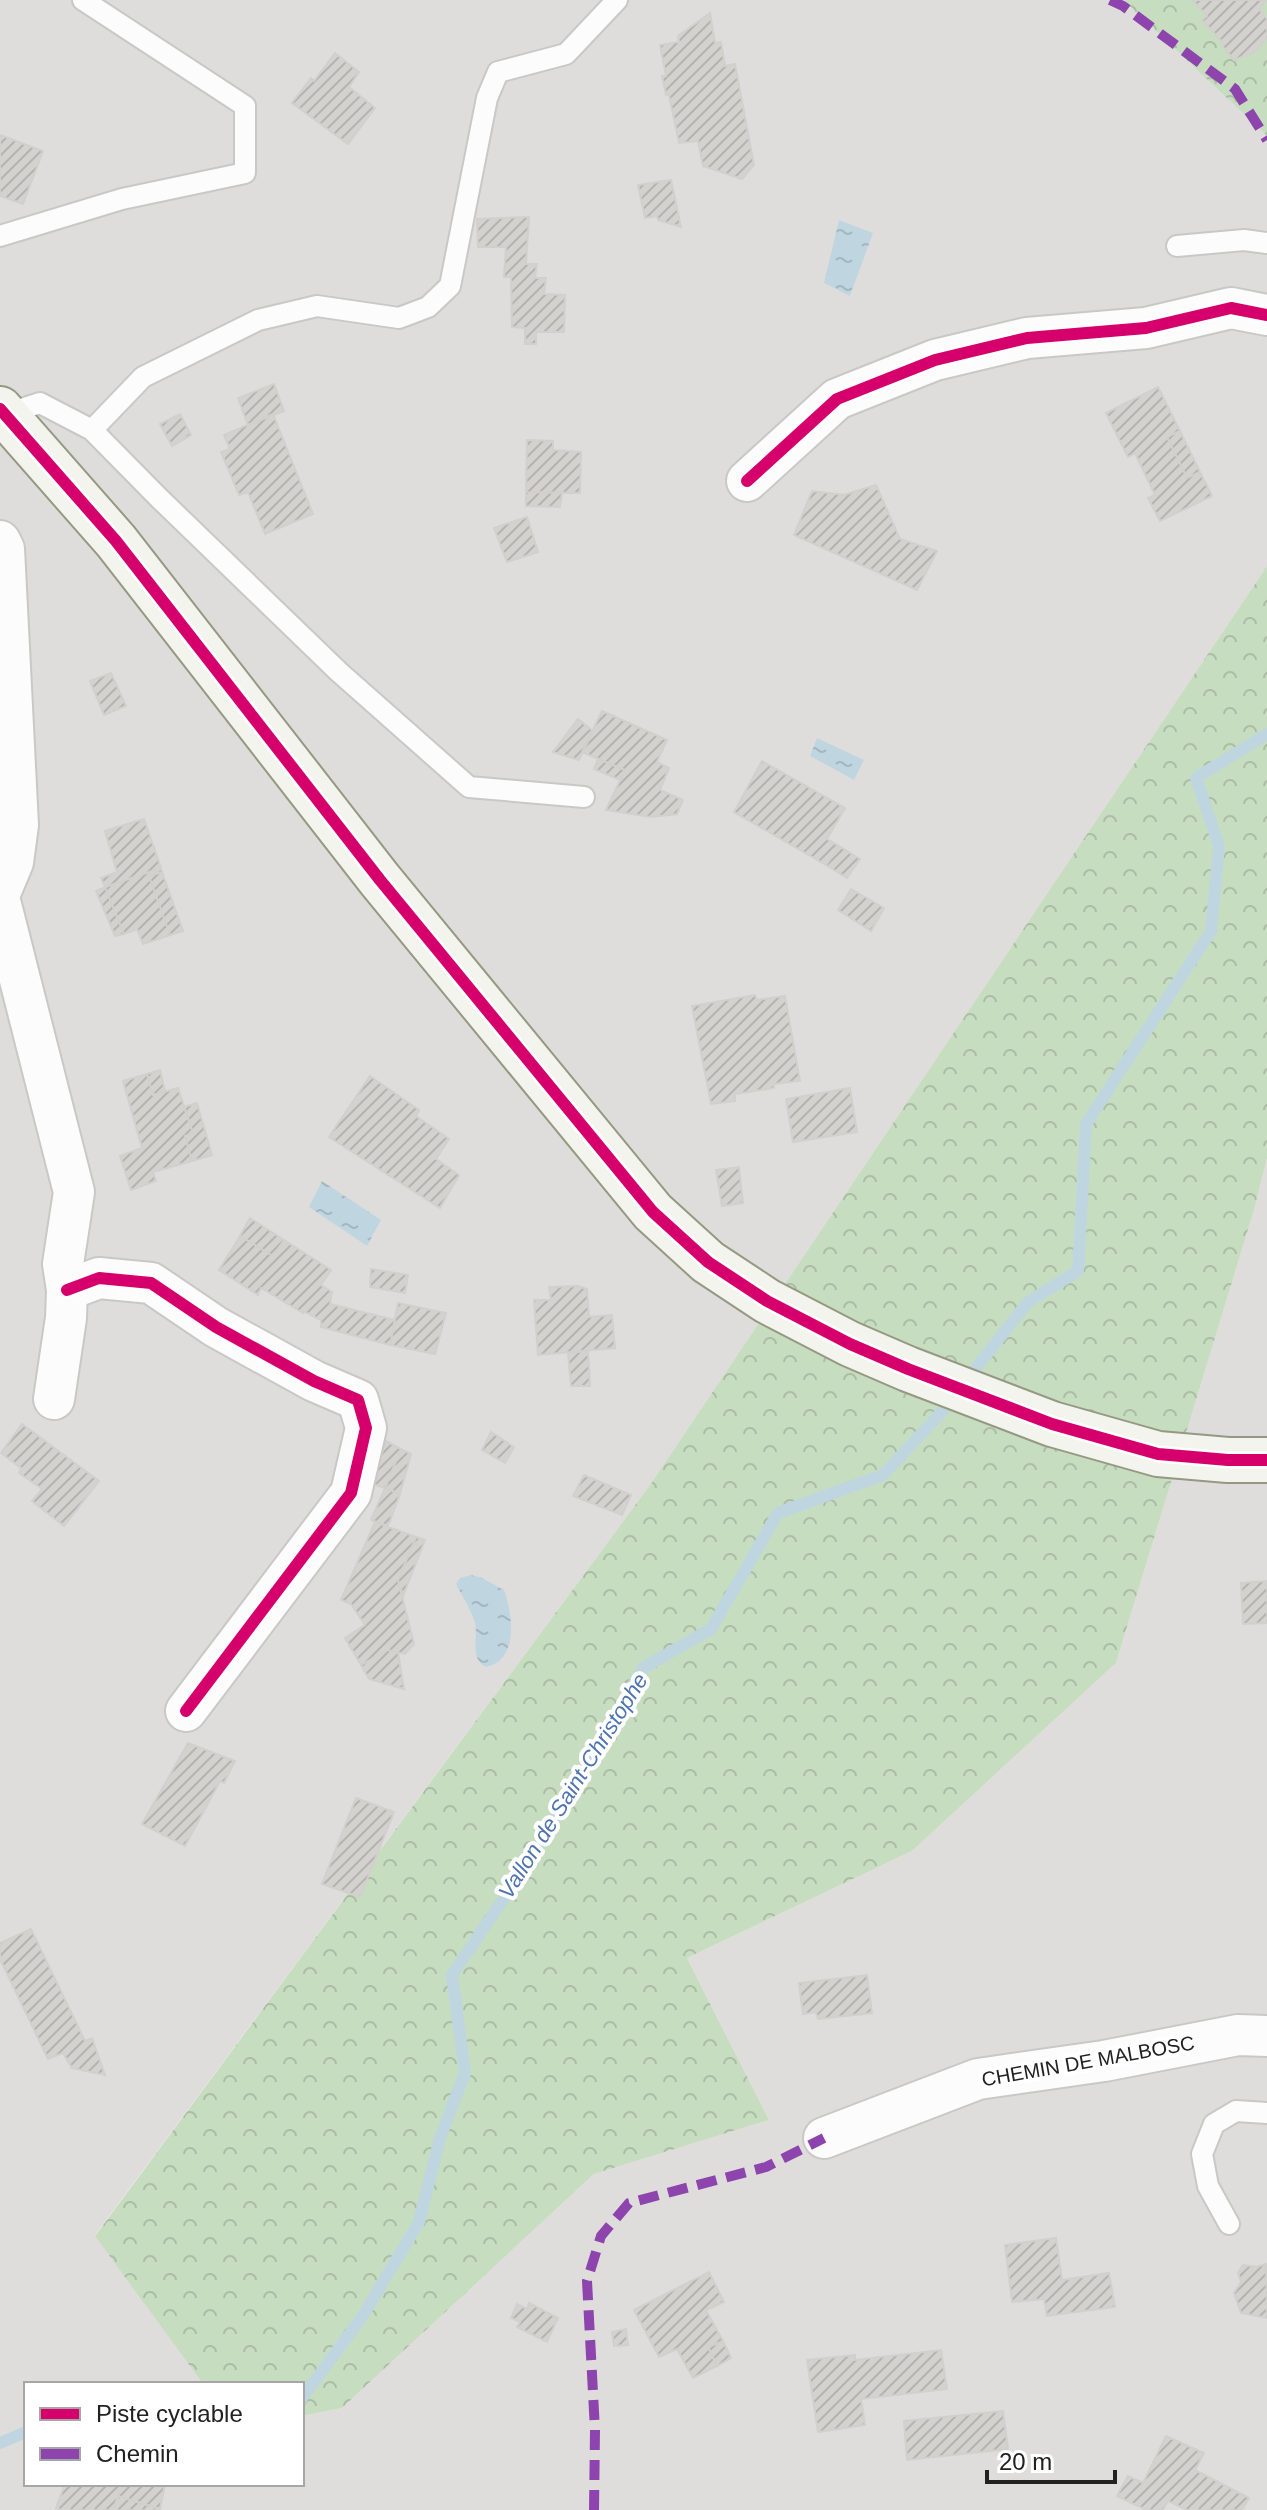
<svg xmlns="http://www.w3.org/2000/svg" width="1267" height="2510" viewBox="0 0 1267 2510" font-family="Arial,sans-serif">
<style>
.residential{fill:#dedddb}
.forest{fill:url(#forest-crowns)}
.water{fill:url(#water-ripples)}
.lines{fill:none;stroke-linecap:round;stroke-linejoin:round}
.stream{stroke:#bfd6e1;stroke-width:12}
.building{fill:url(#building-hatch);stroke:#d2d0cc;stroke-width:2}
.lane-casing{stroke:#c8c8c6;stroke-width:24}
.street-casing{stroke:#c8c8c6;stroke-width:44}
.secondary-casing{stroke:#959982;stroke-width:48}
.lane{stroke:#fdfcfc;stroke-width:20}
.street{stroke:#fdfcfc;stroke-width:40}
.secondary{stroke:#f3f4ed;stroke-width:44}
.quiet{stroke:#8e44ad;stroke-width:10;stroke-dasharray:20 10;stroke-linecap:butt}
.cycleway-casing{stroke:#fff;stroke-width:17}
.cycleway{stroke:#d6006c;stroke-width:12}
.labels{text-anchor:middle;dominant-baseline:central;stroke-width:8;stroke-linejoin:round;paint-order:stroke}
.street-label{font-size:20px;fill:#212121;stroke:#fff}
.water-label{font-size:22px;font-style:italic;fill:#4f74b0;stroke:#fff}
</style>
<defs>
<pattern id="forest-crowns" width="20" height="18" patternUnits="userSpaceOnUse" patternTransform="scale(2)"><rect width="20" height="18" fill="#c7ddc0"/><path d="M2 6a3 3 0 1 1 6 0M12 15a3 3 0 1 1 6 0" fill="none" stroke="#abbda5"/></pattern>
<pattern id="water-ripples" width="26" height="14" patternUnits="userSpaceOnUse" patternTransform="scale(2)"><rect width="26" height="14" fill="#bfd6e1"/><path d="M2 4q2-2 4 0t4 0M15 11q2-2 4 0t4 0" fill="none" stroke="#a4b7c1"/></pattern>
<pattern id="building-hatch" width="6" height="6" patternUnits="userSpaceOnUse" patternTransform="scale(2)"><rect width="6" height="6" fill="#d4d2cf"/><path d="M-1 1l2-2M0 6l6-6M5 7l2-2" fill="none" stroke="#b6b4b1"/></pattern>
</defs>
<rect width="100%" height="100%" fill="#efeeea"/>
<path class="residential" d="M 0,0 L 1123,0 L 1267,136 L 1267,566 L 650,1485 L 95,2235 L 203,2384 L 26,2384 L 26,2484 L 302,2484 L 302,2416 L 342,2408 L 594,2174 L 769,2120 L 687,1958 L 912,1851 L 1116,1663 L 1254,1210 L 1267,1158 L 1267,2510 L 0,2510 Z"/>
<path class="forest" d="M 1123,0 L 1267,0 L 1267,136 Z
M 1267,566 L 1267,1158 L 1254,1210 L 1116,1663 L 912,1851 L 687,1958 L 769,2120 L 594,2174 L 342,2408 L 302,2416 L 302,2384 L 203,2384 L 95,2236 L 650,1485 Z"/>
<path class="water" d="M 839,220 L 873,233 L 850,296 L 824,283 Z
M 817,738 L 864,760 L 854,780 L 810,756 Z
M 322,1181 L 381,1220 L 367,1246 L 309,1207 Z
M 471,1575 L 482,1578 L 504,1590 C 513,1614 519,1660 486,1667 C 468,1658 480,1636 474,1620 C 470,1608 462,1596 456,1584 L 460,1578 Z"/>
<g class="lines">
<path class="stream" d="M 302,2398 L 362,2317 L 419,2222 L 440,2138 L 465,2073 L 452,1975 L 538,1848 L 643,1668 L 711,1629 L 778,1513 L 883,1475 L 938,1416 L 1028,1302 L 1078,1271 L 1086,1124 L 1211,931 L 1219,846 L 1196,778 L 1267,734
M 0,2443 L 26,2432"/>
</g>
<path class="building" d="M 1192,0 L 1267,0 L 1259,9 L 1267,19 L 1267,38 L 1253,53 L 1234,60 L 1222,46 L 1224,44 L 1202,20 L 1207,16 Z
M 710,13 L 715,43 L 721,42 L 725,66 L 735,64 L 754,165 L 742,179 L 703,166 L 698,141 L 679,143 L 669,95 L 666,95 L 662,76 L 666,76 L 660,45 L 679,42 L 678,36 Z
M 335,53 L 359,72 L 349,87 L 375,108 L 348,144 L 292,103 L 311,78 L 314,81 Z
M 0,135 L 43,151 L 23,204 L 0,196 Z
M 671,180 L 681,227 L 658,220 L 657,216 L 645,218 L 638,185 Z
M 529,217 L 526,264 L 537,264 L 535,278 L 546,278 L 544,294 L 565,295 L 564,332 L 536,332 L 536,344 L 525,344 L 525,328 L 512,327 L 511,277 L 504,277 L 506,247 L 478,247 L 477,219 Z
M 274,384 L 284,411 L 248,425 L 238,398 Z
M 1158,387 L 1180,431 L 1167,437 L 1187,478 L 1200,472 L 1212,496 L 1160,521 L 1148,498 L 1155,495 L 1135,453 L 1128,457 L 1106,413 Z
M 180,414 L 191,435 L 172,446 L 160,424 Z
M 273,414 L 313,514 L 265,534 L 248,492 L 239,495 L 221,452 L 230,449 L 224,435 Z
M 1180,431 L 1200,472 L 1187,478 L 1167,437 Z
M 527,440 L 553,441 L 553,450 L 581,452 L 580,493 L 526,492 Z
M 876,485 L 900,539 L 937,551 L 917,590 L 794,535 L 812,491 L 844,495 Z
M 526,492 L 562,493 L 560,507 L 526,506 Z
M 527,517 L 538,552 L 507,562 L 494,528 Z
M 111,673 L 126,706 L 104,715 L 90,681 Z
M 602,711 L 667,740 L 657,762 L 669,768 L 660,790 L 683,800 L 677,814 L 651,817 L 606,810 L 625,770 L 582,752 Z
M 578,719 L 593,731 L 579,760 L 553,752 Z
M 598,759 L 625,770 L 620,780 L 594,769 Z
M 762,761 L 845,808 L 827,839 L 839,846 L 826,865 L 734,812 Z
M 144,819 L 161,868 L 105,887 L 101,878 L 117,872 L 105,831 Z
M 839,846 L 860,859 L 847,878 L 826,865 Z
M 161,868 L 162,872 L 149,876 L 170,935 L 143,944 L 137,929 L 124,934 L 105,887 Z
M 162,872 L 183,931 L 170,935 L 149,876 Z
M 105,887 L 124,934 L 115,936 L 96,891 Z
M 851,889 L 884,908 L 871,931 L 838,910 Z
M 755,995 L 757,1000 L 785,996 L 800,1081 L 774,1084 L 774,1088 L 735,1094 L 735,1101 L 711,1104 L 692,1006 Z
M 160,1070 L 165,1091 L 153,1095 L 147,1074 Z
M 147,1074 L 153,1095 L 178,1088 L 193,1133 L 185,1136 L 192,1161 L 153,1172 L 156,1181 L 131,1190 L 120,1156 L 142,1148 L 123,1081 Z
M 370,1076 L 419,1110 L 416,1116 L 449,1139 L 436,1159 L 459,1175 L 440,1208 L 329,1137 Z
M 850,1088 L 857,1132 L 793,1142 L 786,1099 Z
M 197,1103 L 212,1155 L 192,1161 L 185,1136 L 193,1133 L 184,1107 Z
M 739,1167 L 743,1203 L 722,1206 L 716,1170 Z
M 250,1218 L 284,1240 L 273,1256 L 240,1236 Z
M 240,1236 L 273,1256 L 284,1240 L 331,1270 L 321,1285 L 332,1292 L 330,1304 L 395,1320 L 390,1345 L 321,1327 L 321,1320 L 303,1311 L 303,1313 L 261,1288 L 258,1295 L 219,1270 Z
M 371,1269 L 408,1275 L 405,1293 L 370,1287 Z
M 578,1286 L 587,1289 L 589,1317 L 612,1315 L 615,1348 L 538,1355 L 534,1300 L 551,1300 L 549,1287 Z
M 398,1303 L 446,1313 L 435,1354 L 390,1345 Z
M 588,1351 L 590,1386 L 571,1386 L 568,1353 Z
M 22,1424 L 99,1481 L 64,1526 L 32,1501 L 42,1489 L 19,1473 L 21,1468 L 1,1453 Z
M 491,1432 L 514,1447 L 505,1463 L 482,1450 Z
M 386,1441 L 401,1449 L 385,1488 L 372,1484 Z
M 401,1449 L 411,1454 L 400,1494 L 385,1488 Z
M 584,1475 L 631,1495 L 622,1515 L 573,1496 Z
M 385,1488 L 400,1494 L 388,1526 L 371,1520 Z
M 375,1522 L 416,1537 L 398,1580 L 414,1644 L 405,1654 L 387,1650 L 361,1665 L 345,1638 L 365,1625 L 351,1604 L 341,1600 Z
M 416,1537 L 425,1540 L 403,1596 L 398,1580 Z
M 1267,1581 L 1267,1623 L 1243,1624 L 1241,1583 Z
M 387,1650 L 398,1652 L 404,1689 L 369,1679 L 361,1665 Z
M 188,1743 L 235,1761 L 224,1783 L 220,1781 L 185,1846 L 142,1824 Z
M 356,1798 L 394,1812 L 360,1897 L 322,1884 Z
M 31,1929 L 85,2041 L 92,2038 L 105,2075 L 72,2068 L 63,2053 L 48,2059 L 0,1959 L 0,1943 Z
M 867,1975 L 872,2013 L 818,2019 L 816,2012 L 803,2014 L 799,1983 Z
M 1056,2238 L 1062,2280 L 1109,2273 L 1115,2307 L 1047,2316 L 1044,2299 L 1012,2302 L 1005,2245 Z
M 1266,2264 L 1267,2318 L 1241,2313 L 1234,2293 L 1241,2282 L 1238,2273 L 1243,2265 L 1257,2267 Z
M 709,2272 L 724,2302 L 706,2310 L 723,2341 L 708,2347 L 717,2366 L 693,2378 L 677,2349 L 659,2357 L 634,2310 Z
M 529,2303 L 558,2318 L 547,2342 L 517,2327 L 520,2322 L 511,2318 L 517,2304 L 527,2309 Z
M 626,2329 L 628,2345 L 614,2346 L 612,2332 Z
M 723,2341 L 731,2358 L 717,2366 L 708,2347 Z
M 941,2350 L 947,2389 L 861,2399 L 865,2425 L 818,2432 L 807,2360 L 855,2355 L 855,2360 Z
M 1003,2411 L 1008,2449 L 907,2460 L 904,2421 Z
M 1166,2436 L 1204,2453 L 1195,2470 L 1249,2498 L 1242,2510 L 1187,2510 L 1168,2501 L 1163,2510 L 1146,2510 L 1117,2496 L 1128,2476 L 1143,2483 Z
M 65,2484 L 123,2484 L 113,2510 L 61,2510 L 56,2508 Z
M 123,2484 L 165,2484 L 160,2509 L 118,2496 Z
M 118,2496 L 160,2509 L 160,2510 L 113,2510 Z"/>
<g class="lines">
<defs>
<path id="lane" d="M 0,236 L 122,199 L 245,173 L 245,106 L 83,0
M 1177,246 L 1244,240 L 1267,243
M 6,414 L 40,403 L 92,430 L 159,498 L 339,672 L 469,787 L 584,797
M 92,430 L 143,377 L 258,320 L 317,306 L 399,318 L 428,307 L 450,286 L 487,98 L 498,72 L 566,54 L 617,0
M 1229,2224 L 1208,2186 L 1202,2154 L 1214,2124 L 1236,2111 L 1267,2113"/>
<path id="street" d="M 747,481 L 837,399 L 935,360 L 1027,338 L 1146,328 L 1231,308 L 1267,315
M 0,541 L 4,549 L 18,825 L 13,862 L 0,893
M 0,901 L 74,1192 L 63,1264 L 67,1290 L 66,1318 L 54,1399
M 67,1290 L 99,1278 L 151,1283 L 216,1327 L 314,1381 L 358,1400 L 366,1428 L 351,1493 L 186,1711
M 824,2138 L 978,2079 L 1104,2061 L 1238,2035 L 1267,2036"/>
<path id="secondary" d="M 0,409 L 116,541 L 380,880 L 653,1212 L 708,1262 L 767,1301 L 850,1344 L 908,1369 L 1052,1424 L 1158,1454 L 1228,1460 L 1267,1460"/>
</defs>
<use href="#lane" class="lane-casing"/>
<use href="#street" class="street-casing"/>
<use href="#secondary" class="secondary-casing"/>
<use href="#lane" class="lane"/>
<use href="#street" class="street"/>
<use href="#secondary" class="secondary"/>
<path class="quiet" d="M 1110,0 L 1123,6 L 1235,89 L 1267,140
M 594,2510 L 595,2430 L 587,2281 L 601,2236 L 629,2203 L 766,2167 L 824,2138"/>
<defs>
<path id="cycleway" d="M 0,409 L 116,541 L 380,880 L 653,1212 L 708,1262 L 767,1301 L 850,1344 L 908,1369 L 1052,1424 L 1158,1454 L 1228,1460 L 1267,1460
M 747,481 L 837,399 L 935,360 L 1027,338 L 1146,328 L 1231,308 L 1267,315
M 67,1290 L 99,1278 L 151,1283 L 216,1327 L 314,1381 L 358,1400 L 366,1428 L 351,1493 L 186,1711"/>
</defs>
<use href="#cycleway" class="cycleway-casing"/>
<use href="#cycleway" class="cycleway"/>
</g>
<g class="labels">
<g class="street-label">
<text transform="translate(1088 2061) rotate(-10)">CHEMIN DE MALBOSC</text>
</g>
<g class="water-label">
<text transform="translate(573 1786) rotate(-58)">Vallon de Saint-Christophe</text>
</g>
</g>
<rect x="24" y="2382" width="280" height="104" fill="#ffffff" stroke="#a6a6a6" stroke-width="2"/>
<rect x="40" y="2408" width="40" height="12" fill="#d6006c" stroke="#a6a6a6" stroke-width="2"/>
<text x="96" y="2422" font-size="24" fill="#212121">Piste cyclable</text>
<rect x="40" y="2448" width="40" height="12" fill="#8e44ad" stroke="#a6a6a6" stroke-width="2"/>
<text x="96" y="2462" font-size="24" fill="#212121">Chemin</text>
<path d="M987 2470v12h128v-12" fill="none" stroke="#212121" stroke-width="4"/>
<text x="999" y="2470" font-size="24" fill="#212121" stroke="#ffffff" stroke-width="6" paint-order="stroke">20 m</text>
</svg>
